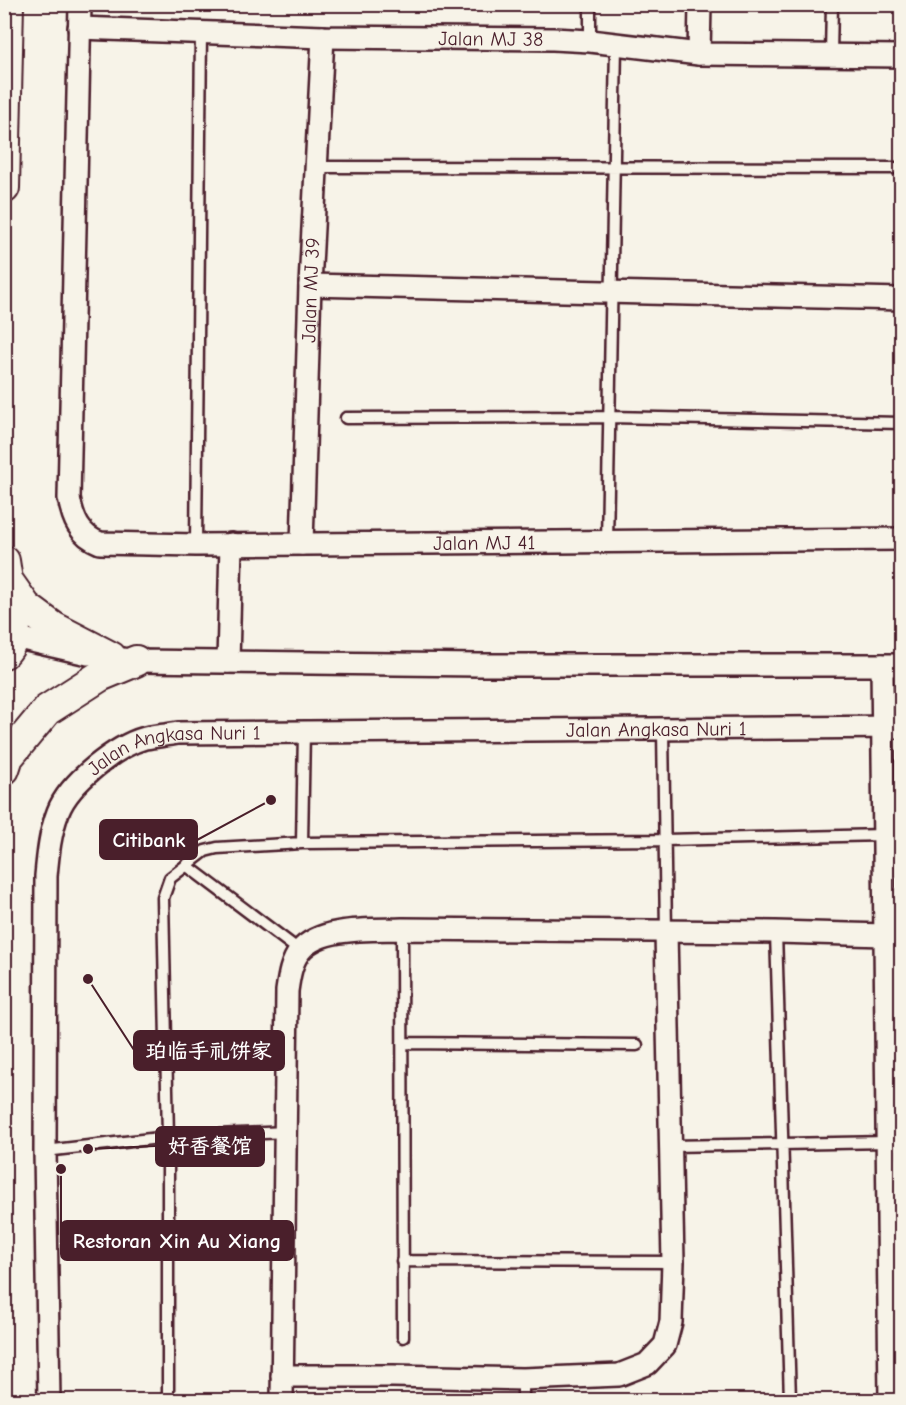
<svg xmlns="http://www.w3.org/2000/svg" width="906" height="1405" viewBox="0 0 906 1405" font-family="'Comic Neue','LXGW WenKai TC',sans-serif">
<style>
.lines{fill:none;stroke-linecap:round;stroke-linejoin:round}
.lane-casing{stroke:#4a1f2b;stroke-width:15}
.street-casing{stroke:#4a1f2b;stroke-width:26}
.secondary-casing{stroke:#4a1f2b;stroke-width:34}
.lane{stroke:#f7f3e8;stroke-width:10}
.street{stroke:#f7f3e8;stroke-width:21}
.secondary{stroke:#f7f3e8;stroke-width:30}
.labels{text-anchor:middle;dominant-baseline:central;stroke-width:4.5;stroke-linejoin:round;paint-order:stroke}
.street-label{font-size:20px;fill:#4a1f2b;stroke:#f7f3e8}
.leader{fill:none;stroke:#4a1f2b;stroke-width:2}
.callout-dot{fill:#4a1f2b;stroke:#f7f3e8;stroke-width:2}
.callout{fill:#4a1f2b;stroke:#4a1f2b;stroke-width:2}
.callout-label{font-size:21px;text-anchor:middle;font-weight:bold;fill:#fff}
</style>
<rect width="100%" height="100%" fill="#f7f3e8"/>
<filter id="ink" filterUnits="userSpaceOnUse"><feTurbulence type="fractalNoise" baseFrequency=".0167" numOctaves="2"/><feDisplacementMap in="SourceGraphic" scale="12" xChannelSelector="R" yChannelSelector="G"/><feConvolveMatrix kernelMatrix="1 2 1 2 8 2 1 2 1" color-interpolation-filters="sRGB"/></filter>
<g filter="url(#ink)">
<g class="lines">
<defs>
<path id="lane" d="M 590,4 L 590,41
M 831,55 L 832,4
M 316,167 L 902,168
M 346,418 L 609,417 L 902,423
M 607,543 L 616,45
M 196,545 L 201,32
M 663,730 L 666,932
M 302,843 L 304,731
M 186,865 L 300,951
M 402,929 L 403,1337
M 776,932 L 790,1400
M 402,1043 L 637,1045
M 670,1146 L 888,1142
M 45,1151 L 168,1137 L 287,1132
M 402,1261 L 673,1262
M 523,1379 L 523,1400
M 168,1400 L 168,1137 L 163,898 L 170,878 L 205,851 L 217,848 L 302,843 L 665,840 L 884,835"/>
<g id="street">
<path id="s1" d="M 80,4 L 69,498 C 73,519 79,535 100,543 L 196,545 L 902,539"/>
<path id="s2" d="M 79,28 L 323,37 L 553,39 L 590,41 L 699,54 L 902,56"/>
<path d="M 699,54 L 700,4"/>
<path d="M 310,285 L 902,299"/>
<path id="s3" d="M 302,544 L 310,285 L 323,37"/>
<path d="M 14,637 L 88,654"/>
<path d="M 122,659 L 136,661 L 479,665 L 902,665"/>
<path d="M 228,662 L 231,544"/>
<path d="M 882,665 L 890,1400"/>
<path d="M 282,1376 L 393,1376 L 523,1379 L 619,1375 L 647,1364 L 665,1345 L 671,1322 L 673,1262 L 666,932"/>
<path id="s4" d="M 49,1400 L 45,1151 L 46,876 C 48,854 50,833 58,812 C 69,783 116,746 145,738 C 156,736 167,735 178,733 L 902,727"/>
<path d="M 282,1400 L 287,991 C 289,977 291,962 300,951 C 320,926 372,930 402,929 L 776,932 L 885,935"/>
</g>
<path id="secondary" d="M 4,188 L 8,4
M 4,561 L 7,580 L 26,607 L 53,627 L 111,657
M 4,595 C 17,613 20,635 4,653
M 4,769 L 8,757 L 47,710 L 100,676 L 136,661"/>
</defs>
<use href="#lane" class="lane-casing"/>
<use href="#street" class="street-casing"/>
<use href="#secondary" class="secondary-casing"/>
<use href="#lane" class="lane"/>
<use href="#street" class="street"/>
<use href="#secondary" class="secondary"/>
</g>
</g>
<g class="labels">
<g class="street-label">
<text stroke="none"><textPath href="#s2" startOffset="412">Jalan MJ 38</textPath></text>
<text stroke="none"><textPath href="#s3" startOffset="254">Jalan MJ 39</textPath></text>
<text stroke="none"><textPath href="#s1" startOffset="936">Jalan MJ 41</textPath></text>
<text stroke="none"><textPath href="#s4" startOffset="1218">Jalan Angkasa Nuri 1</textPath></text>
<text stroke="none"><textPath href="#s4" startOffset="732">Jalan Angkasa Nuri 1</textPath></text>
</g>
</g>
<path class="leader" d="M271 800L197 840M88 979L134 1050M88 1149L156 1146M61 1169L61 1241"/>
<g class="callout-dot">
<circle cx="271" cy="800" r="6"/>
<circle cx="88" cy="979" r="6"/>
<circle cx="88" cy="1149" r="6"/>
<circle cx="61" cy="1169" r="6"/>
</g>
<g class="callout">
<rect x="100" y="820" width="97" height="39" rx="6"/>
<rect x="134" y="1031" width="150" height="39" rx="6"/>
<rect x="156" y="1127" width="108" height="39" rx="6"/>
<rect x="61" y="1221" width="232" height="39" rx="6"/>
</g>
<g class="callout-label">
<text x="149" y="847">Citibank</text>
<text x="209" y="1058">珀临手礼饼家</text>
<text x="210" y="1153">好香餐馆</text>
<text x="177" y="1248">Restoran Xin Au Xiang</text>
</g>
<rect width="906" height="1405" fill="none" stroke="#f7f3e8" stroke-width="24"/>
<rect x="12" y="12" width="882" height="1381" fill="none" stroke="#4a1f2b" stroke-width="2" filter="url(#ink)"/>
</svg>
